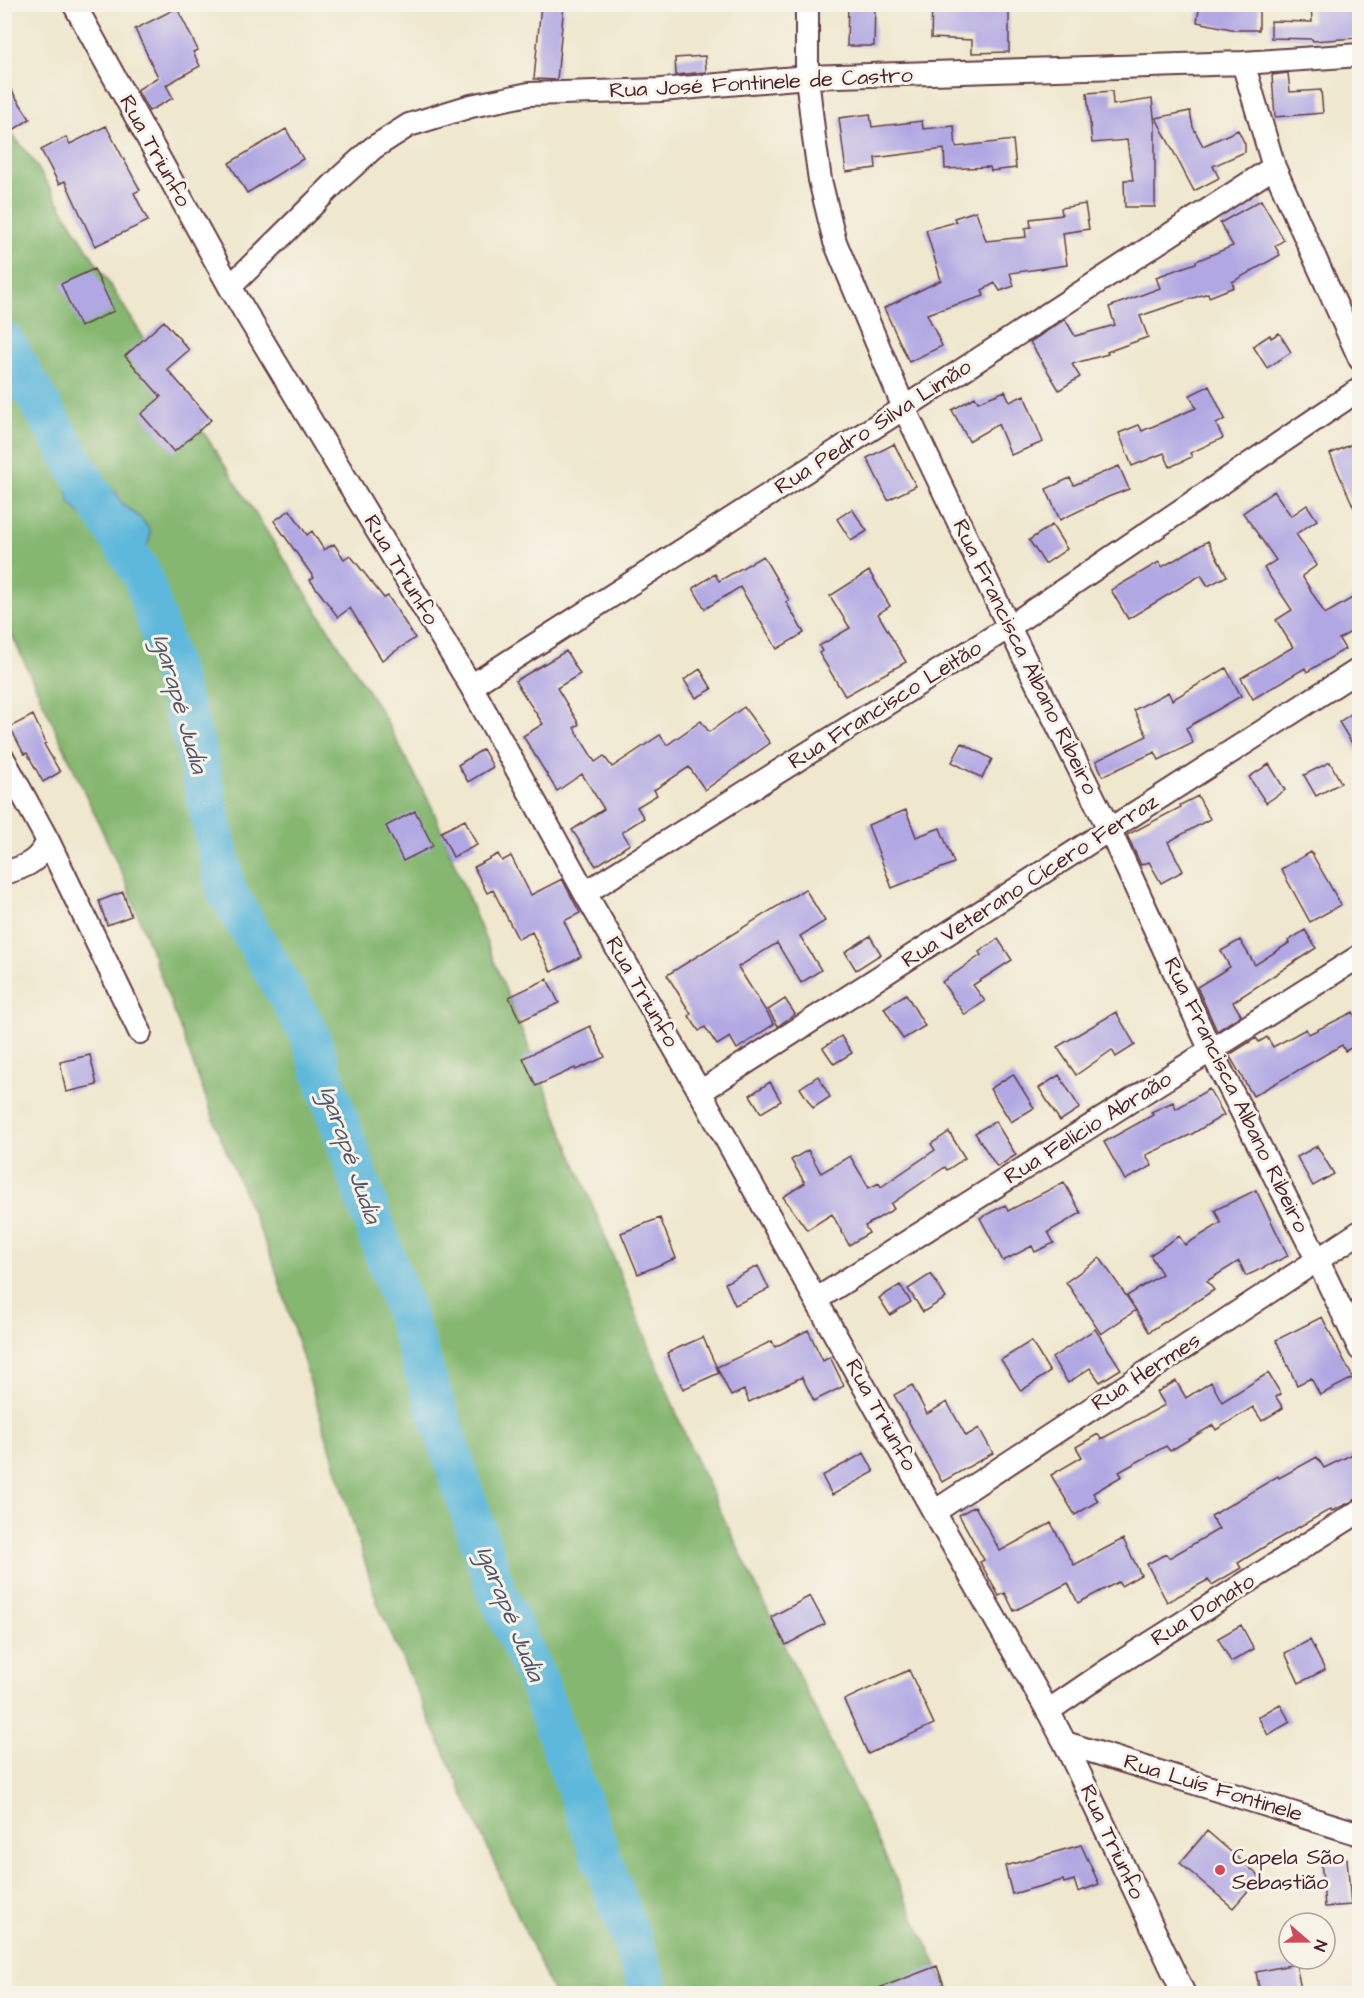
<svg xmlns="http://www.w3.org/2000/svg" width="1364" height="1998" viewBox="0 0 1364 1998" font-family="'Architects Daughter',sans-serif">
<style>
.forest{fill:#85b771;stroke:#686b4e;stroke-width:1.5}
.water{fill:#5db8db;stroke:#546c83;stroke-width:1.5}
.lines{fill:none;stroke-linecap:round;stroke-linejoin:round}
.river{stroke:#5db8db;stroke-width:40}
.building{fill:#b0a7e3}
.minor-casing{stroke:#633d43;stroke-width:26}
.minor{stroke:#fff;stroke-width:22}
.poi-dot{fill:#d1495b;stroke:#f7f3e8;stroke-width:2}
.labels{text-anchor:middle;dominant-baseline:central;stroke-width:6;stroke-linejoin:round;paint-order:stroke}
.street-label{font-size:22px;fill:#4a1f2b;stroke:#f7f3e8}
.poi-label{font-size:22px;fill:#4a1f2b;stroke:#f7f3e8;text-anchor:start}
.water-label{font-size:24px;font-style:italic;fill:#515569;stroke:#f7f3e8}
</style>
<rect width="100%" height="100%" fill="#f7f3e8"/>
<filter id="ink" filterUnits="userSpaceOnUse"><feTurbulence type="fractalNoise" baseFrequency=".0167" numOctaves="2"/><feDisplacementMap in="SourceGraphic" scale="12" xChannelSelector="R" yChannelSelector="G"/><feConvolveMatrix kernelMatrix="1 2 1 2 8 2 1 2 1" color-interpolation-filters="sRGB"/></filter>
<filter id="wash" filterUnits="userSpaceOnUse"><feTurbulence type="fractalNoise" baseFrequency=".008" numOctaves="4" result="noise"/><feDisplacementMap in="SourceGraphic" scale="24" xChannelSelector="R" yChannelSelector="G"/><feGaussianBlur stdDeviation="1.35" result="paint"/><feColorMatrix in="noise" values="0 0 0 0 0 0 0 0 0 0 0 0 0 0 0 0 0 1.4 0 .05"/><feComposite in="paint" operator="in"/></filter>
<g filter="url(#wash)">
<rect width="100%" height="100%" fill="#efe7ce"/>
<path class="forest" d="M 4,124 L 32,159 L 86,247 L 380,710 L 431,805 L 690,1447 L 950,1993 L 553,1993 L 378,1605 L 274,1264 L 220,1136 L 125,880 L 5,620 Z"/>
<path class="water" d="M 60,425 C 73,432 69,440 72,452 C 73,457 78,464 81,468 C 90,478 107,483 115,492 C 118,495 119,500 122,503 C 130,511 140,516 146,525 C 159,542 136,561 121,566 L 114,561 L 101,536 L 69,502 L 63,459 L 51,440 L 54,430 Z"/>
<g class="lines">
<path class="river" d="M 4,341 L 101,509 L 142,575 L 195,745 L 226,890 L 308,1031 L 412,1334 L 496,1590 L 539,1685 L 651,1994"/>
</g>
<g id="blocks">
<path class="building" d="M 541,4 L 564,4 L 557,80 L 534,79 Z
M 848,4 L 875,4 L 874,46 L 847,46 Z
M 932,4 L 1009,4 L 1009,52 L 972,53 L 972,40 L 931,38 Z
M 1200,4 L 1259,4 L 1259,30 L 1236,30 L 1197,22 Z
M 1311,4 L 1354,4 L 1356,38 L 1313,41 L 1312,39 L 1271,38 L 1271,21 L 1312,22 Z
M 177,8 L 198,50 L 193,52 L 200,66 L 166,85 L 173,98 L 149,111 L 137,90 L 158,77 L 135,29 Z
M 705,56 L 706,72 L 676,75 L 675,58 Z
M 1288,73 L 1290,92 L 1321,90 L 1323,113 L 1275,117 L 1272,75 Z
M 4,79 L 30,119 L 4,136 Z
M 1112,91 L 1113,105 L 1152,99 L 1155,125 L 1155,207 L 1125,207 L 1124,180 L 1133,180 L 1127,140 L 1092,143 L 1087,93 Z
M 1190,111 L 1193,127 L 1203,146 L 1238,130 L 1245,144 L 1245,152 L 1213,166 L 1219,178 L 1194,191 L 1156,118 Z
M 870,114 L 872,127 L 922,121 L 923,129 L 954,126 L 956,147 L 1013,140 L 1016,168 L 991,171 L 990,167 L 945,169 L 944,149 L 875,158 L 876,168 L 846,172 L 839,118 Z
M 106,126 L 140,190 L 134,193 L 148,221 L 95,246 L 65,181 L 59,184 L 41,150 L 66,137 L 70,144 Z
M 286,129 L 303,159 L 247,193 L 229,163 Z
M 1261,200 L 1284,240 L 1275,246 L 1280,255 L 1232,282 L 1234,287 L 1209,297 L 1208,293 L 1140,316 L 1148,337 L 1107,352 L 1108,354 L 1072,364 L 1080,377 L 1059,390 L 1030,342 L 1065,319 L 1075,336 L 1115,325 L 1109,307 L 1160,288 L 1156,277 L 1196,263 L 1196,261 L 1233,246 L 1220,223 Z
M 1085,204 L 1089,229 L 1063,233 L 1067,265 L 1010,273 L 1014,286 L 1000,291 L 995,283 L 982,290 L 984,296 L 927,314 L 942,346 L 909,362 L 884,308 L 941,280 L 926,230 L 956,222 L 954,218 L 976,211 L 986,241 L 1026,237 L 1025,228 L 1031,227 L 1030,219 L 1062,215 L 1061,208 Z
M 94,269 L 114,311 L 80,327 L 61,284 Z
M 164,321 L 189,350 L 167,369 L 211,420 L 174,452 L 141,414 L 161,397 L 125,356 Z
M 1279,333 L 1291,352 L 1267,368 L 1253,346 L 1270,335 L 1271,338 Z
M 1209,386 L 1225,419 L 1216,424 L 1223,438 L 1190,453 L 1192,457 L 1170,467 L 1164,453 L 1132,466 L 1119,433 L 1139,425 L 1142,431 L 1196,408 L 1190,395 Z
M 1005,391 L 1010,402 L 1024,395 L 1043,442 L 1011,455 L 998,424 L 969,441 L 952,410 L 975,397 L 978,402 Z
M 1359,441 L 1359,519 L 1330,454 Z
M 894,444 L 916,486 L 888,500 L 867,458 Z
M 1119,466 L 1129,489 L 1108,497 L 1060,520 L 1046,489 L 1070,478 L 1074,485 Z
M 1274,491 L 1291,516 L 1307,505 L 1317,520 L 1296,534 L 1317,565 L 1302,576 L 1325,614 L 1359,594 L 1359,627 L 1339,639 L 1345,649 L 1307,672 L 1305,668 L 1253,699 L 1241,678 L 1293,647 L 1276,620 L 1292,610 L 1264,568 L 1276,560 L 1243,513 Z
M 852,509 L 867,531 L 851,541 L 837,519 Z
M 290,510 L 307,535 L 312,531 L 324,550 L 334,544 L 344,559 L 350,555 L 384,598 L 388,596 L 415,638 L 382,660 L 350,608 L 338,617 L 310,580 L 314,578 L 274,521 Z
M 1052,525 L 1067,549 L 1045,564 L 1029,540 Z
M 1208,541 L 1227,576 L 1208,586 L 1201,575 L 1128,619 L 1111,590 L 1159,562 L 1162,567 Z
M 763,556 L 789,600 L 786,602 L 804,633 L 777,649 L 740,587 L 705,609 L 693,588 L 715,574 L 719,581 Z
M 869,571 L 890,606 L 878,614 L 906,662 L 845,696 L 819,653 L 822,651 L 819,646 L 850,628 L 830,596 Z
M 566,651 L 580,674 L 557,688 L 579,724 L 574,728 L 595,762 L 604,756 L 612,767 L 660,735 L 667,745 L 701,721 L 709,732 L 744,707 L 770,743 L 705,790 L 689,767 L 654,790 L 657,795 L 637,807 L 644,818 L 622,832 L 630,844 L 596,866 L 572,830 L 604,809 L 582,774 L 557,791 L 523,736 L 543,724 L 515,681 Z
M 1226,668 L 1241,696 L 1186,728 L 1193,743 L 1159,760 L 1155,752 L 1103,776 L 1096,761 L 1147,736 L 1134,710 L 1168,692 L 1172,700 Z
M 700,669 L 712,689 L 696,698 L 684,680 Z
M 1354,712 L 1359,722 L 1359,755 L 1339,722 Z
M 33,715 L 46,743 L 44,744 L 60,772 L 43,782 L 27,753 L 24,754 L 10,727 Z
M 962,743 L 992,759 L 982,778 L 952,762 Z
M 483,749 L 493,767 L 468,782 L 458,765 Z
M 1330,762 L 1341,783 L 1316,796 L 1304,775 Z
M 1269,764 L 1285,790 L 1266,803 L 1249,777 Z
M 1198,796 L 1210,819 L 1168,842 L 1183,871 L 1161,883 L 1149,862 L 1141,865 L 1127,835 L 1181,807 L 1180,805 Z
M 906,810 L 916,837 L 940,828 L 954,863 L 892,888 L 868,825 Z
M 415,811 L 433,846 L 403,861 L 386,826 Z
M 465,820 L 477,845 L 453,857 L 441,832 Z
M 1311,852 L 1341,905 L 1310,922 L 1281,869 Z
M 498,854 L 502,861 L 511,856 L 531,895 L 562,879 L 580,913 L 564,921 L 581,957 L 551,972 L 532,932 L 518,939 L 493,890 L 487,893 L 474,867 Z
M 805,889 L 825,921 L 800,936 L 821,970 L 801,983 L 777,943 L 738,967 L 774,1024 L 737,1049 L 730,1037 L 717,1045 L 705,1027 L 699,1031 L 689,1016 L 691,1014 L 667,975 Z
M 123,892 L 131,916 L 107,925 L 99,901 Z
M 1305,930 L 1316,948 L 1233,1002 L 1241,1015 L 1217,1031 L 1197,987 L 1230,967 L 1221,951 L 1240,940 L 1255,965 L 1289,943 L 1288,941 Z
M 870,936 L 881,954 L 856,970 L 845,952 Z
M 998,939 L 1012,960 L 973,985 L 985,1001 L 965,1015 L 942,982 L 981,955 L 979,952 Z
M 547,979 L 559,1003 L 520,1021 L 509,997 Z
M 906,994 L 925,1026 L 903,1039 L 884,1008 Z
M 785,999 L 795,1014 L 778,1026 L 768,1010 Z
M 1116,1012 L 1135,1045 L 1116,1057 L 1112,1050 L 1076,1075 L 1057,1047 Z
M 1353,1012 L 1359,1025 L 1359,1044 L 1345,1051 L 1342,1045 L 1253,1096 L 1229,1055 L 1256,1038 L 1259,1042 L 1267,1037 L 1273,1047 L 1306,1029 L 1309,1034 Z
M 590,1026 L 605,1057 L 576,1070 L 575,1068 L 536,1086 L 523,1058 Z
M 841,1036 L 852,1053 L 834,1064 L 823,1048 Z
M 90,1055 L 97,1085 L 66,1092 L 60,1062 Z
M 1013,1074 L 1034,1108 L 1011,1122 L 990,1089 Z
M 1059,1075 L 1080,1108 L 1060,1121 L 1039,1088 Z
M 818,1076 L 830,1097 L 813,1108 L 800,1088 Z
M 770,1082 L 781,1101 L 761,1113 L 750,1095 Z
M 1209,1089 L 1224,1115 L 1192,1134 L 1146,1155 L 1152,1166 L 1125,1180 L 1104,1142 L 1153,1115 L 1151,1112 L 1173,1102 L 1176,1109 Z
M 995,1121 L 1016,1155 L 997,1167 L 975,1133 Z
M 949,1132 L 965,1158 L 947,1170 L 945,1167 L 891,1204 L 894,1209 L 865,1226 L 869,1233 L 849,1245 L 832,1214 L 807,1230 L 783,1197 L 805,1183 L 791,1160 L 808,1150 L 821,1173 L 850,1156 L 869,1188 L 879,1183 L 881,1187 L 935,1150 L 931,1144 Z
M 1317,1146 L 1334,1174 L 1313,1186 L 1297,1157 Z
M 1064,1182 L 1081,1213 L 1048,1232 L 1054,1243 L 1035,1252 L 1032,1246 L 1003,1261 L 980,1218 L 1005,1205 L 1008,1211 Z
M 1256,1190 L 1288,1256 L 1246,1276 L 1239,1261 L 1207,1281 L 1214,1290 L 1149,1332 L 1127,1296 L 1162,1274 L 1150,1255 L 1179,1236 L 1185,1245 L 1221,1223 L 1215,1210 Z
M 660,1218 L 676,1258 L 638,1274 L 621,1233 Z
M 1100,1258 L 1136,1310 L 1101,1334 L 1066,1282 Z
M 758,1266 L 769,1289 L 735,1305 L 725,1283 Z
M 931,1274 L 946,1298 L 923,1312 L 908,1289 Z
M 900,1285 L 911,1302 L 890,1315 L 879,1298 Z
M 1322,1317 L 1353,1378 L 1320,1395 L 1311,1378 L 1297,1385 L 1276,1340 Z
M 1095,1329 L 1121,1369 L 1100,1382 L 1090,1368 L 1068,1383 L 1052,1358 Z
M 808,1330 L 823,1361 L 830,1357 L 844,1386 L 814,1401 L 802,1377 L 749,1402 L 744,1390 L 731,1396 L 717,1367 L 772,1341 L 775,1347 Z
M 703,1337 L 719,1373 L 683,1389 L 667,1353 Z
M 1031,1341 L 1050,1372 L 1021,1391 L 1001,1360 Z
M 1268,1373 L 1281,1394 L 1276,1397 L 1283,1408 L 1262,1421 L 1253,1407 L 1216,1430 L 1213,1425 L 1170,1451 L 1166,1446 L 1119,1472 L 1122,1476 L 1093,1493 L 1098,1501 L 1075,1515 L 1051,1475 L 1082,1457 L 1076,1447 L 1098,1434 L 1101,1439 L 1165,1405 L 1157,1392 L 1176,1381 L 1186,1398 L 1211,1382 L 1222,1402 Z
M 912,1385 L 927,1414 L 947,1402 L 966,1436 L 979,1428 L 993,1453 L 942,1482 L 894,1395 Z
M 1359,1451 L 1359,1498 L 1332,1511 L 1331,1509 L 1272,1542 L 1238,1563 L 1241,1568 L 1212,1585 L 1208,1580 L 1167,1602 L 1147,1564 L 1166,1554 L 1169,1558 L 1219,1529 L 1211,1516 L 1278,1476 L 1279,1478 L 1317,1457 L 1324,1468 Z
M 864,1453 L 874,1472 L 832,1495 L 822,1476 Z
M 975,1506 L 1000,1551 L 1051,1523 L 1074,1565 L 1123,1539 L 1141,1575 L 1121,1586 L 1118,1582 L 1078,1603 L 1068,1583 L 1014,1611 L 1005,1593 L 999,1596 L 980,1562 L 984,1560 L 959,1515 Z
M 810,1596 L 825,1624 L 786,1645 L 771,1617 Z
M 1241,1625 L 1254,1649 L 1231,1662 L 1218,1638 Z
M 1310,1640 L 1325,1670 L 1299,1683 L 1285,1653 Z
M 909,1670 L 934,1724 L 868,1754 L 844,1700 Z
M 1280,1704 L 1290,1722 L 1268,1735 L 1258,1717 Z
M 1207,1831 L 1260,1877 L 1233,1908 L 1180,1863 Z
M 1081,1845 L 1099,1884 L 1078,1892 L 1074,1880 L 1064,1883 L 1063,1880 L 1012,1894 L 1005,1866 Z
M 1347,1858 L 1351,1905 L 1325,1907 L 1321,1860 Z
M 1296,1964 L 1301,1990 L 1284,1994 L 1260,1994 L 1256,1972 Z
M 937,1966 L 947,1994 L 870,1994 L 869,1992 Z"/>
</g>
</g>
<g filter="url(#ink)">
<use href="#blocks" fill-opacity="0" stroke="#633d43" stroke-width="1.5"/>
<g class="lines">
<defs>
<path id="minor" d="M 74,4 L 230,287 L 471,686 L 585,893 L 700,1092 L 934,1512 L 1048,1711 L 1065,1743 L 1184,1994
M 807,4 L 807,77 L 814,138 L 820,180 L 835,242 L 904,408 L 1009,627 L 1110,831 L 1211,1051 L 1317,1259 L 1360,1349
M 1243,63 L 1274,167 L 1360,359
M 230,287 L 341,177 L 373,148 L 409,125 L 471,106 L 529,94 L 661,90 L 807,77 L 1243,63 L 1360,55
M 471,686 L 904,408 L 1274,167
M 4,760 L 48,841 C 39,861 26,867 4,873
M 48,841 L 140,1032
M 585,893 L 1009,627 L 1360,389
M 700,1092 L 1360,669
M 817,1299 L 1360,956
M 934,1512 L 1360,1232
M 1048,1711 L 1108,1670 L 1360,1511
M 1065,1743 L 1360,1834"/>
</defs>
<use href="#minor" class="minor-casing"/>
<use href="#minor" class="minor"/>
</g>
</g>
<circle class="poi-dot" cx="1220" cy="1870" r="6"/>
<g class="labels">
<g class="street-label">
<text transform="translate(761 83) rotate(-3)">Rua José Fontinele de Castro</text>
<text transform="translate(155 151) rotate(61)">Rua Triunfo</text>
<text transform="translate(873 427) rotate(-33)">Rua Pedro Silva Limão</text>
<text transform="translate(401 570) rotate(59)">Rua Triunfo</text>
<text transform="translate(1025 657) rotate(64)">Rua Francisca Albano Ribeiro</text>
<text transform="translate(885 705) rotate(-32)">Rua Francisco Leitão</text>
<text transform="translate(1030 881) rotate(-33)">Rua Veterano Cícero Ferraz</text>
<text transform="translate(642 992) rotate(60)">Rua Triunfo</text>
<text transform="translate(1236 1095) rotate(64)">Rua Francisca Albano Ribeiro</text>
<text transform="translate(1088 1128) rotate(-32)">Rua Felício Abraão</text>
<text transform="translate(1146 1372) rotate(-33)">Rua Hermes</text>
<text transform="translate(881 1415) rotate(61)">Rua Triunfo</text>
<text transform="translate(1203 1610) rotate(-32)">Rua Donato</text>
<text transform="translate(1213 1788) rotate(17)">Rua Luís Fontinele</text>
<text transform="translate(1112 1842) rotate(65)">Rua Triunfo</text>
</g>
<g class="poi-label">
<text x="1232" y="1857">Capela São<tspan x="1232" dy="25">Sebastião</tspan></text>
</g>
<g class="water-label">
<text transform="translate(180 704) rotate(74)">Igarapé Judia</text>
<text transform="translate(350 1155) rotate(71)">Igarapé Judia</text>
<text transform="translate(510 1614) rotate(68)">Igarapé Judia</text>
</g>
</g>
<rect width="1364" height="1998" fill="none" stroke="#f7f3e8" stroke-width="24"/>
<g transform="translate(1307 1941) rotate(110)"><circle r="28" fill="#f7f3e8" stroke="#b29e9c" stroke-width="1.5"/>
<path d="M0-4.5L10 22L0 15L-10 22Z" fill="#d1495b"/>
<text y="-9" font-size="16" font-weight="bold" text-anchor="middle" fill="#4a1f2b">N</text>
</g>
</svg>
